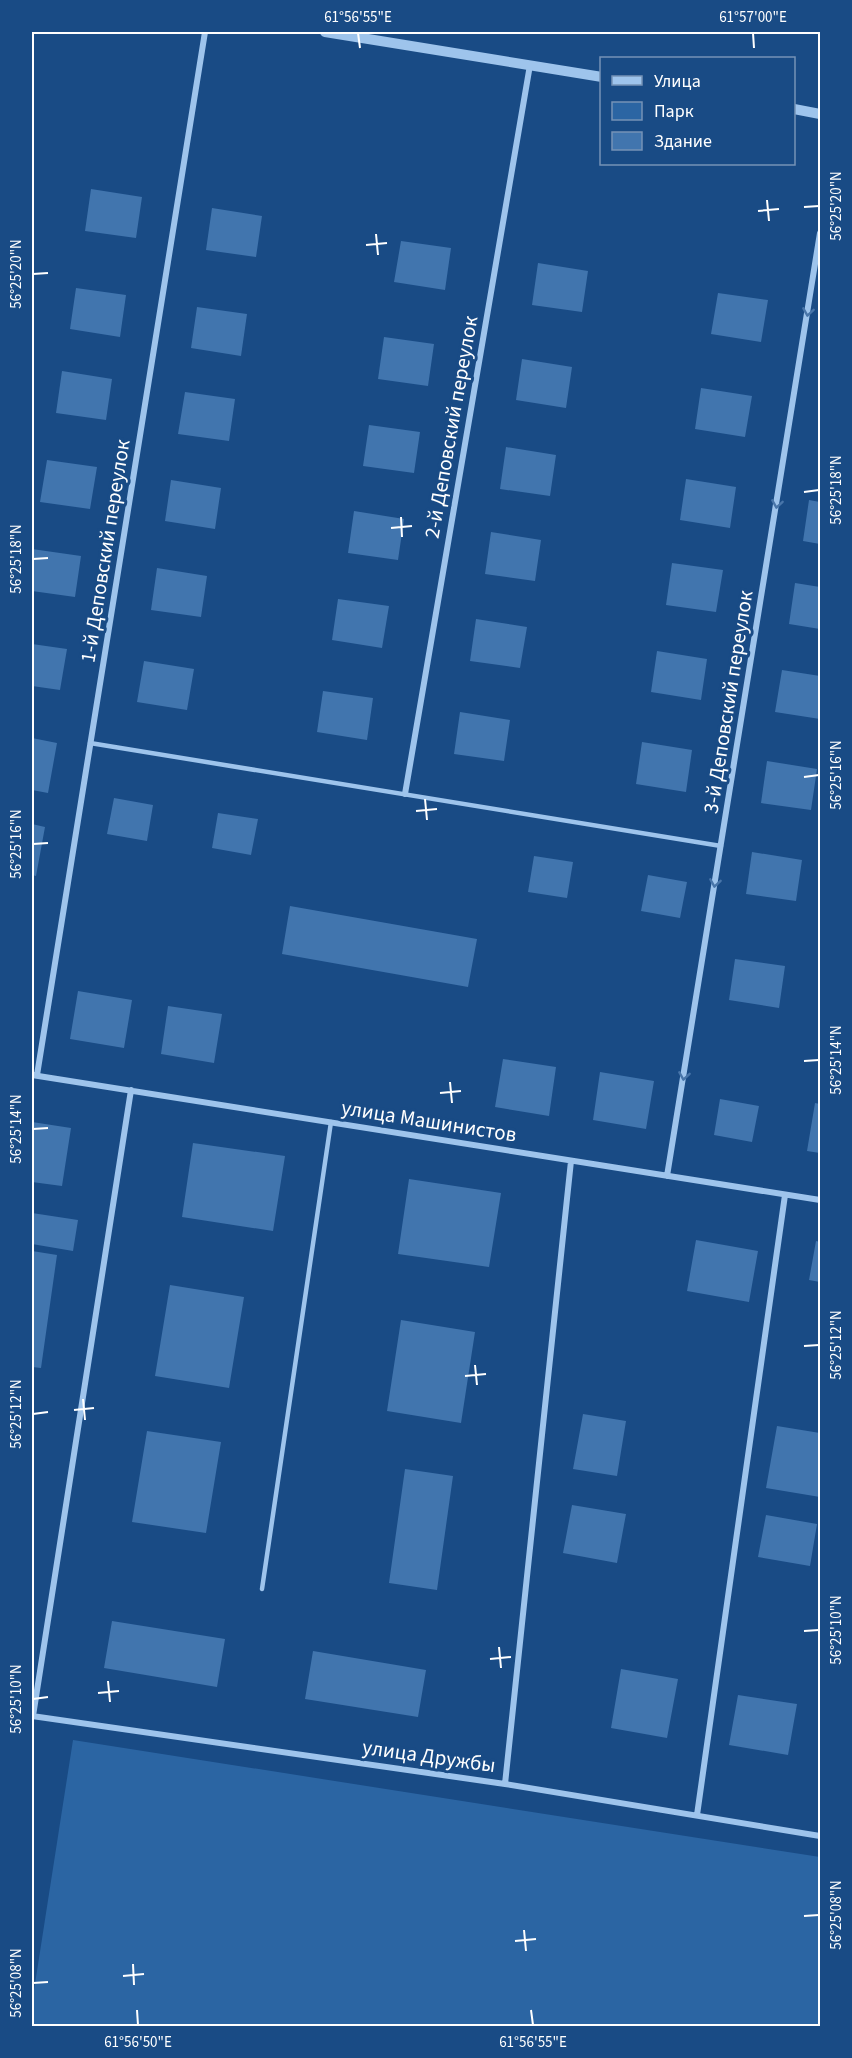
<svg xmlns="http://www.w3.org/2000/svg" width="852" height="2058" viewBox="0 0 852 2058" font-family="'Source Sans 3',sans-serif">
<style>
.green{fill:#2b65a3}
.building{fill:#4175ae}
.lines{fill:none;stroke-linecap:round;stroke-linejoin:round}
.service{stroke:#9ec4ec;stroke-width:4.5}
.minor{stroke:#9ec4ec;stroke-width:6}
.tertiary{stroke:#9ec4ec;stroke-width:10}
.oneway{stroke:#4875a9}
.ticks{fill:none;stroke:#fff;stroke-width:2}
.labels{text-anchor:middle;dominant-baseline:central;stroke-width:6;stroke-linejoin:round;paint-order:stroke}
.street-label{font-size:21px;fill:#fff;stroke:#194b85}
.neatline{fill:none;stroke:#fff;stroke-width:2}
.ticks-label{font-size:15px;text-anchor:middle;fill:#fff}
</style>
<rect width="100%" height="100%" fill="#194b85"/>
<path class="green" d="M 73,1740 L 820,1857 L 820,2026 L 32,2026 L 32,2003 Z"/>
<path class="building" d="M 91,189 L 142,197 L 136,238 L 85,231 Z
M 212,208 L 262,216 L 256,257 L 206,250 Z
M 401,241 L 451,248 L 445,290 L 394,282 Z
M 538,263 L 588,271 L 582,312 L 532,305 Z
M 76,288 L 126,295 L 120,337 L 70,329 Z
M 718,293 L 768,300 L 761,342 L 711,334 Z
M 197,307 L 247,314 L 241,356 L 191,348 Z
M 384,337 L 434,344 L 428,386 L 378,379 Z
M 522,359 L 572,367 L 566,408 L 516,400 Z
M 62,371 L 112,379 L 106,420 L 56,413 Z
M 701,388 L 752,396 L 745,437 L 695,429 Z
M 185,392 L 235,399 L 229,441 L 178,434 Z
M 369,425 L 420,432 L 414,473 L 363,466 Z
M 506,447 L 556,455 L 550,496 L 500,489 Z
M 47,460 L 97,467 L 90,509 L 40,502 Z
M 686,479 L 736,487 L 730,528 L 680,520 Z
M 171,480 L 221,488 L 215,529 L 165,521 Z
M 809,500 L 820,502 L 820,544 L 803,541 Z
M 354,511 L 404,519 L 398,560 L 348,553 Z
M 491,532 L 541,540 L 535,581 L 485,574 Z
M 32,549 L 81,556 L 75,597 L 32,591 Z
M 672,563 L 723,570 L 716,612 L 666,605 Z
M 157,568 L 207,576 L 201,617 L 151,610 Z
M 795,583 L 820,587 L 820,629 L 789,624 Z
M 338,599 L 389,606 L 382,648 L 332,640 Z
M 476,619 L 527,627 L 520,668 L 470,661 Z
M 32,644 L 67,649 L 60,690 L 32,686 Z
M 657,651 L 707,659 L 701,700 L 651,692 Z
M 144,661 L 194,669 L 187,710 L 137,702 Z
M 782,670 L 820,676 L 820,719 L 775,712 Z
M 323,691 L 373,698 L 367,740 L 317,732 Z
M 460,712 L 510,720 L 504,761 L 454,754 Z
M 32,738 L 57,743 L 48,793 L 32,790 Z
M 642,742 L 692,750 L 686,792 L 636,784 Z
M 767,761 L 817,769 L 811,810 L 761,803 Z
M 114,798 L 153,805 L 147,841 L 107,834 Z
M 218,813 L 258,819 L 251,855 L 212,848 Z
M 32,824 L 45,827 L 36,876 L 32,875 Z
M 752,852 L 802,860 L 796,901 L 746,894 Z
M 534,856 L 573,862 L 567,898 L 528,892 Z
M 648,875 L 687,882 L 680,918 L 641,911 Z
M 290,906 L 477,939 L 468,987 L 282,954 Z
M 735,959 L 785,966 L 779,1008 L 729,1000 Z
M 78,991 L 132,1000 L 124,1048 L 70,1039 Z
M 168,1006 L 222,1014 L 214,1063 L 161,1054 Z
M 503,1059 L 556,1067 L 549,1116 L 495,1107 Z
M 600,1072 L 654,1081 L 646,1129 L 593,1120 Z
M 720,1099 L 759,1106 L 752,1142 L 714,1135 Z
M 815,1103 L 820,1104 L 820,1153 L 807,1151 Z
M 32,1122 L 71,1128 L 62,1186 L 32,1182 Z
M 193,1143 L 285,1156 L 273,1231 L 182,1217 Z
M 409,1179 L 501,1193 L 489,1267 L 398,1254 Z
M 32,1213 L 78,1220 L 73,1251 L 32,1244 Z
M 696,1240 L 758,1251 L 749,1302 L 687,1291 Z
M 816,1241 L 820,1242 L 820,1282 L 809,1280 Z
M 32,1251 L 57,1255 L 41,1368 L 32,1367 Z
M 170,1285 L 244,1297 L 229,1388 L 155,1376 Z
M 401,1320 L 475,1332 L 461,1423 L 387,1411 Z
M 583,1414 L 626,1421 L 617,1476 L 573,1469 Z
M 777,1426 L 820,1433 L 820,1497 L 766,1488 Z
M 147,1431 L 221,1442 L 206,1533 L 132,1522 Z
M 405,1469 L 453,1476 L 437,1590 L 389,1583 Z
M 572,1505 L 626,1514 L 617,1563 L 563,1553 Z
M 766,1515 L 817,1524 L 810,1566 L 758,1557 Z
M 112,1621 L 225,1639 L 217,1687 L 104,1668 Z
M 313,1651 L 426,1670 L 418,1717 L 305,1699 Z
M 621,1669 L 678,1679 L 667,1738 L 611,1728 Z
M 738,1695 L 797,1704 L 788,1755 L 729,1745 Z"/>
<g class="lines">
<path class="service" d="M 90,743 L 721,846
M 262,1589 L 331,1122"/>
<path class="minor" d="M 405,794 L 530,65
M 32,1075 L 820,1200
M 37,1075 L 205,32
M 667,1176 L 820,233
M 32,1716 L 505,1784 L 820,1836
M 33,1716 L 131,1090
M 505,1784 L 571,1161
M 697,1815 L 785,1195"/>
<path class="tertiary" d="M 325,32 L 602,77
M 794,109 L 820,114"/>
</g>
<defs><path id="oneway-chevron" d="M-2-3.5L2.5 0L-2 3.5" fill="none" stroke-width="1.6" stroke-linecap="round" stroke-linejoin="round" transform="scale(1.5)"/></defs>
<g class="oneway">
<use href="#oneway-chevron" transform="translate(808 312) rotate(99)"/>
<use href="#oneway-chevron" transform="translate(777 504) rotate(99)"/>
<use href="#oneway-chevron" transform="translate(715 883) rotate(99)"/>
<use href="#oneway-chevron" transform="translate(684 1076) rotate(99)"/>
</g>
<path class="ticks" d="M 358,33 L 360,48M 753,33 L 754,48M 767,200 L 769,221M 804,207 L 819,206M 758,211 L 779,209M 376,234 L 378,255M 366,245 L 387,243M 33,274 L 48,273M 804,492 L 819,490M 401,517 L 402,537M 391,528 L 412,526M 33,559 L 48,558M 804,777 L 819,775M 425,799 L 427,820M 416,811 L 437,809M 33,844 L 48,843M 804,1061 L 819,1060M 450,1082 L 452,1103M 440,1093 L 461,1091M 33,1129 L 48,1128M 804,1346 L 819,1345M 475,1365 L 477,1385M 465,1376 L 486,1374M 83,1399 L 85,1420M 74,1410 L 94,1408M 33,1414 L 48,1412M 804,1631 L 819,1630M 499,1647 L 501,1668M 490,1659 L 511,1657M 108,1681 L 110,1702M 98,1693 L 119,1691M 33,1699 L 48,1697M 804,1916 L 819,1915M 524,1930 L 526,1951M 515,1941 L 536,1939M 133,1964 L 134,1985M 123,1976 L 144,1974M 33,1983 L 48,1982M 137,2010 L 138,2025M 531,2010 L 533,2025"/>
<g class="labels">
<g class="street-label">
<text transform="translate(451 427) rotate(-80)">2-й Деповский переулок</text>
<text transform="translate(105 551) rotate(-81)">1-й Деповский переулок</text>
<text transform="translate(728 702) rotate(-81)">3-й Деповский переулок</text>
<text transform="translate(429 1121) rotate(9)">улица Машинистов</text>
<text transform="translate(429 1756) rotate(8)">улица Дружбы</text>
</g>
</g>
<rect width="852" height="2058" fill="none" stroke="#194b85" stroke-width="66"/>
<rect x="600" y="57" width="195" height="108" fill="#194b85" stroke="#7593b6" stroke-width="1.5"/>
<rect x="612" y="76" width="30" height="9" fill="#9ec4ec" stroke="#7593b6" stroke-width="1.5"/>
<text x="654" y="87" font-size="18" fill="#ffffff">Улица</text>
<rect x="612" y="102" width="30" height="18" fill="#2b65a3" stroke="#7593b6" stroke-width="1.5"/>
<text x="654" y="117" font-size="18" fill="#ffffff">Парк</text>
<rect x="612" y="132" width="30" height="18" fill="#4175ae" stroke="#7593b6" stroke-width="1.5"/>
<text x="654" y="147" font-size="18" fill="#ffffff">Здание</text>
<rect x="33" y="33" width="786" height="1992" class="neatline"/>
<g class="ticks-label">
<text x="358" y="22">61°56'55"E</text>
<text x="753" y="22">61°57'00"E</text>
<text transform="translate(836 206) rotate(-90)" y="5">56°25'20"N</text>
<text transform="translate(16 274) rotate(-90)" y="5">56°25'20"N</text>
<text transform="translate(836 490) rotate(-90)" y="5">56°25'18"N</text>
<text transform="translate(16 559) rotate(-90)" y="5">56°25'18"N</text>
<text transform="translate(836 775) rotate(-90)" y="5">56°25'16"N</text>
<text transform="translate(16 844) rotate(-90)" y="5">56°25'16"N</text>
<text transform="translate(836 1060) rotate(-90)" y="5">56°25'14"N</text>
<text transform="translate(16 1129) rotate(-90)" y="5">56°25'14"N</text>
<text transform="translate(836 1345) rotate(-90)" y="5">56°25'12"N</text>
<text transform="translate(16 1414) rotate(-90)" y="5">56°25'12"N</text>
<text transform="translate(836 1630) rotate(-90)" y="5">56°25'10"N</text>
<text transform="translate(16 1699) rotate(-90)" y="5">56°25'10"N</text>
<text transform="translate(836 1915) rotate(-90)" y="5">56°25'08"N</text>
<text transform="translate(16 1983) rotate(-90)" y="5">56°25'08"N</text>
<text x="138" y="2047">61°56'50"E</text>
<text x="533" y="2047">61°56'55"E</text>
</g>
</svg>
